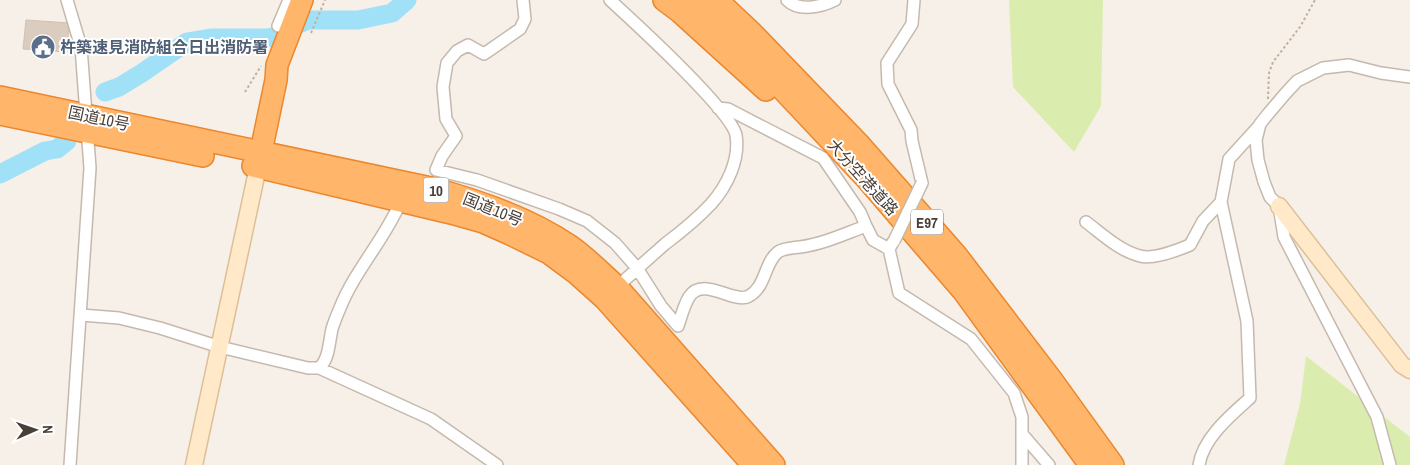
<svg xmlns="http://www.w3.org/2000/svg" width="1410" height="465" viewBox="0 0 1410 465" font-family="'Archivo Narrow','Noto Sans JP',sans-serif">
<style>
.green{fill:#dbedae}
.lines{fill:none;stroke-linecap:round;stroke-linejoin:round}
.river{stroke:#a1e1f7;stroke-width:19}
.building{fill:#dbccc0;stroke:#d4c0af}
.street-casing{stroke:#c5b9ad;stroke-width:14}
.secondary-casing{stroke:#dcbf97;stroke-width:19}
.highway-casing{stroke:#eb872d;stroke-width:24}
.path{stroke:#c5af9a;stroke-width:2;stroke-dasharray:2.5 2.5;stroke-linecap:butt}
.street{stroke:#fff;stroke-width:11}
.secondary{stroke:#ffe9c9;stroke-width:16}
.highway{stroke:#ffb56a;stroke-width:21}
.street-bridge-casing{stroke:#c5b9ad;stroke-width:14;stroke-linecap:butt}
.street-bridge{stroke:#fff;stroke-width:11}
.labels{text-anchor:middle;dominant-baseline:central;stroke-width:4;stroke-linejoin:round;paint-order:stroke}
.shield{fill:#fff;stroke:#807972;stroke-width:1}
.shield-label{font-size:15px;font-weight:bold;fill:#4a3f36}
.service-label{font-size:16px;font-weight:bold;fill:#4e5e75;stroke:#fff;text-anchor:start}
.street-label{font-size:16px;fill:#4a3f36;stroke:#fff}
</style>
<rect width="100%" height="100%" fill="#f6f0e9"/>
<path class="green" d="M 1009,0 L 1103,0 L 1101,106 L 1074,152 L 1013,87 Z
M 1306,356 L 1410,437 L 1410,465 L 1284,465 L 1300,404 Z"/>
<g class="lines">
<path class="river" d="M 105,92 L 119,87 L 142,73 L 187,42 L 211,38 L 267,38 L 283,36 L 294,26 L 308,20 L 358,20 L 392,13 L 407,0
M 0,174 L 45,151 L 57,149 L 67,141"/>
</g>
<path class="building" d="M 26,20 L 69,23 L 67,52 L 23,49 Z"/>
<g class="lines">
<defs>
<path id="street" d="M 67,0 L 81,47 L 90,168 L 70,465
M 523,0 L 525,19 L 520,29 L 484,54 L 468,45 L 457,51 L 447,63 L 443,87 L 446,119 L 456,136 L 442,156 L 436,170 L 477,180 L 559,209 L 587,221 L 615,243 L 637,268 L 661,306 L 678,326 C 681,317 684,305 689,297 C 703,275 735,305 749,296 C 766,287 764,263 778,252 C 784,248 793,248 800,247 C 823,244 844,234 866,226 L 873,240 L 889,249
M 610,0 C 633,21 731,111 736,135 C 740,160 727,186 711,204 C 697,219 681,232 665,244 C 648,259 631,274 614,290
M 787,0 C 799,12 821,7 835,0
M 914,0 L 912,24 L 887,63 L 888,84 L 911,130 L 912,141 L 922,183
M 278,26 L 289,0
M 718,108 L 728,109 L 823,158 L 860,212 L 866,226
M 1086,222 C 1102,234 1120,251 1140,256 C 1153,260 1178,250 1190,245 L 1203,221 L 1221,202 L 1229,159 L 1259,126
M 893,242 L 889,249 L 899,293 L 971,339 L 1014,393 L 1022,417 L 1022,465
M 81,315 L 119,318 L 160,328 L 220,347 L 308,368 L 319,368 L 431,419 L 497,465
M 319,368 C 329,360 329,342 332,329 C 334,322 337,315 340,308 C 355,270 385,239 401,201
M 1023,435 L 1049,465
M 1199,465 C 1203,438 1231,415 1250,398 L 1247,321 L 1221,202
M 1390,465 L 1377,417 L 1284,237 L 1279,206 L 1270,197 L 1264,182 L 1258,160 L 1256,140 L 1260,124 L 1268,114 L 1285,94 L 1297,81 L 1323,68 L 1349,65 L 1381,73 L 1410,77"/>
<path id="secondary" d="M 1279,206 L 1402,365 L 1410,370
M 194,465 L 258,167"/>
<path id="highway" d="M 664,0 L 680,12 L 766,90
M 691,0 L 753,58 L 865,177 L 964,292 L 1090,465
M 717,0 L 752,33 L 858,143 L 957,256 L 1051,379 L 1113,465
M 0,97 L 431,188 C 480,201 529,218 570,246 C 587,258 602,273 617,287 L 774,465
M 0,114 L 203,156
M 253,166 L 451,213 L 483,222 L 510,234 L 549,253 L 576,273 L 605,299 L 753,465
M 258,166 L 276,80 L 277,65 L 302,0"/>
</defs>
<use href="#street" class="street-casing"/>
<use href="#secondary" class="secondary-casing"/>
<use href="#highway" class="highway-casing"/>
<path class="path" d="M 311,33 L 325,0
M 245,92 L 261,66
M 1268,99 L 1269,73 L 1273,62 L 1300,27 L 1315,0"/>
<use href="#street" class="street"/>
<use href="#secondary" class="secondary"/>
<use href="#highway" class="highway"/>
<defs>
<path id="street-bridge" d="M 894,241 L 922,183"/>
</defs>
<use href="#street-bridge" class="street-bridge-casing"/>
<use href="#street-bridge" class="street-bridge"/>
</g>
<defs>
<symbol id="civic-disc" viewBox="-11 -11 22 22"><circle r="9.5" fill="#5c6f8a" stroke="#fff"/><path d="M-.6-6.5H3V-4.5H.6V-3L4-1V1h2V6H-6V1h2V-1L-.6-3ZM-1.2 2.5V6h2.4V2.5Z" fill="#fff"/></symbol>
</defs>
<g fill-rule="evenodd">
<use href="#civic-disc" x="29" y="33" width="28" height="28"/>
</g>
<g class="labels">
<g class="shield">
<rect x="423.5" y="177.5" width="25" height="25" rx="4"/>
<rect x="911" y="209.5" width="32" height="25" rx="4"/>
</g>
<g class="shield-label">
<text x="436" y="190">10</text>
<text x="927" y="222">E97</text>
</g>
<g class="service-label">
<text x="60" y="47">杵築速見消防組合日出消防署</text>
</g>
<g class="street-label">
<text transform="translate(99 118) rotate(12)">国道10号</text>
<text transform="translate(863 177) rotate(48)">大分空港道路</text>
<text transform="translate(493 209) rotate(22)">国道10号</text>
</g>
</g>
<g transform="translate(35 430) rotate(88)" stroke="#ffffff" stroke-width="4" paint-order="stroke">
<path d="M0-4L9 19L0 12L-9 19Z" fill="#4a3f36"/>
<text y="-8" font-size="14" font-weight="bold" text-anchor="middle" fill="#4a3f36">N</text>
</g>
</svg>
